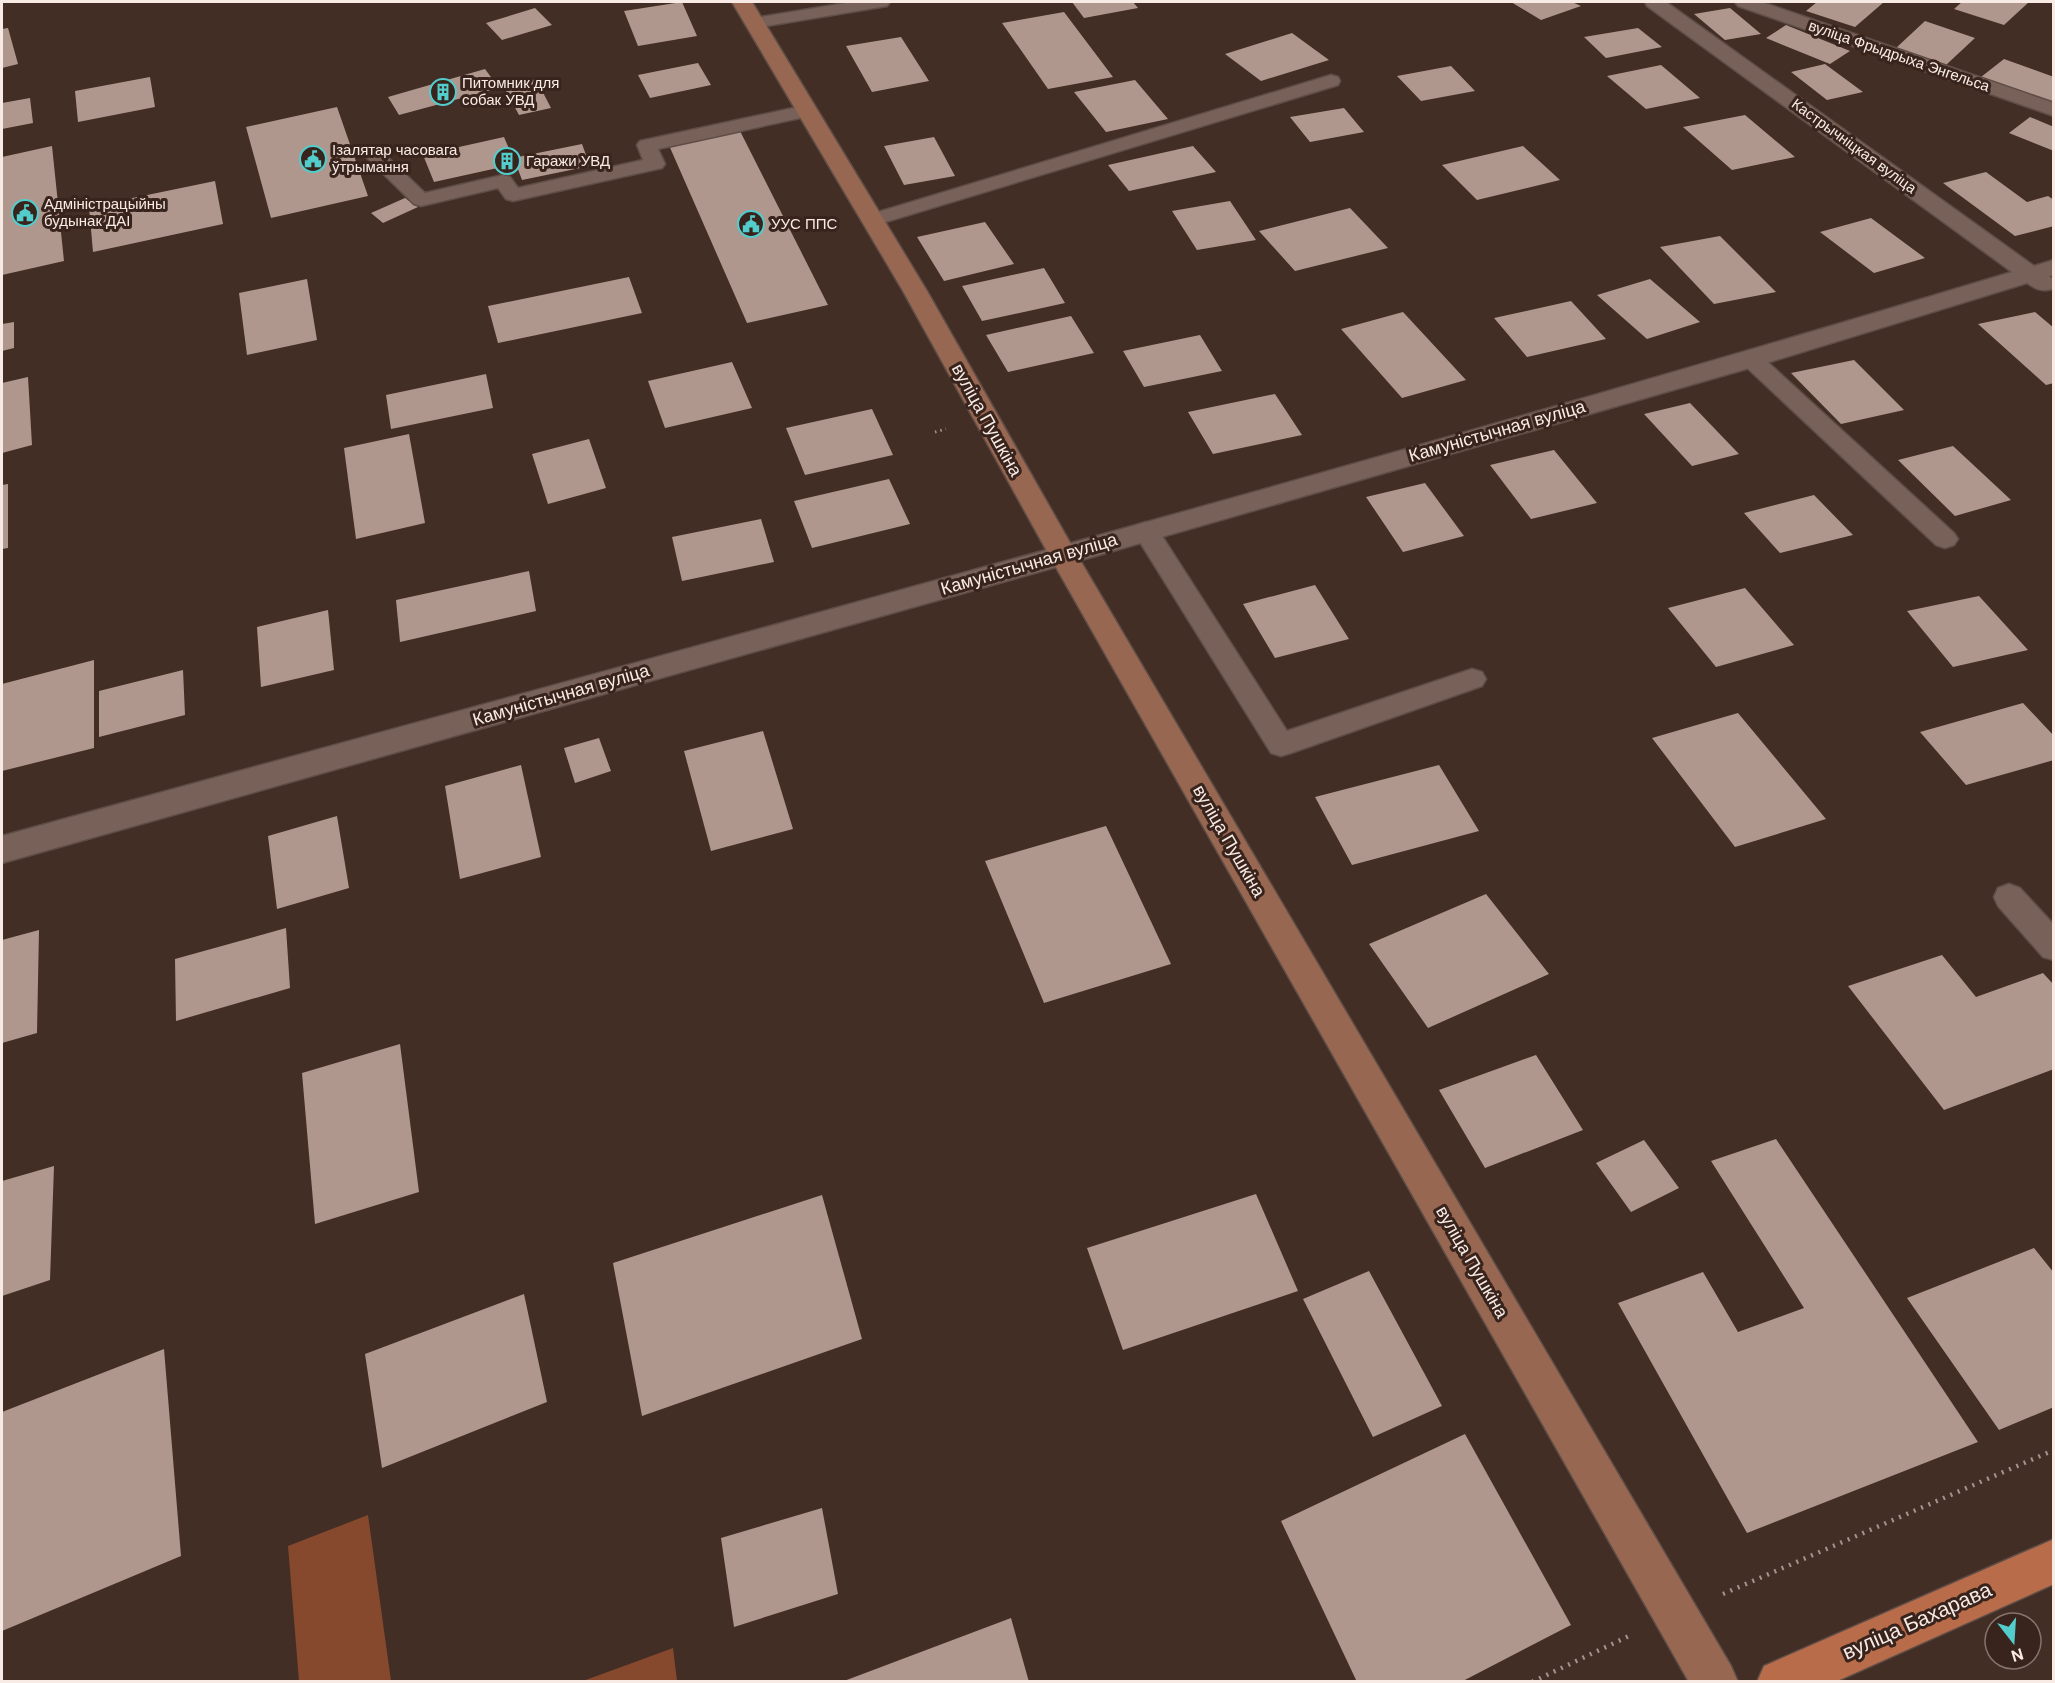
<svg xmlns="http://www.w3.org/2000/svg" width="2055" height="1683" viewBox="0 0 2055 1683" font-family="'DM Sans',sans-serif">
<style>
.green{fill:#87492e}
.building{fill:#b0978d}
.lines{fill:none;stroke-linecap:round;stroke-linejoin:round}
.service-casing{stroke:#5e4d46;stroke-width:3}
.minor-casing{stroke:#5e4d46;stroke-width:3}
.secondary-casing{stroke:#5e4d46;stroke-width:3}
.primary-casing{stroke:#5e4d46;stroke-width:3}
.path-far1{stroke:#a3938c;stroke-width:3;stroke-dasharray:1.5 4;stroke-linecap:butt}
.path{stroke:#a3938c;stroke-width:4.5;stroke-dasharray:2 6;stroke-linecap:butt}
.service{fill:#786158;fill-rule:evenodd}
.minor{fill:#786158;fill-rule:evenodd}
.secondary{fill:#986751;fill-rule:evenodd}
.primary{fill:#b86c4a;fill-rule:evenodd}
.labels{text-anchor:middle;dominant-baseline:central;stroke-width:6;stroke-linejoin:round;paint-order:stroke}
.far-street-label{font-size:15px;fill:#f8ebe5;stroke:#38241c}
.far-poi-label{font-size:15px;fill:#f8ebe5;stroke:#38241c;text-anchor:start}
.street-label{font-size:18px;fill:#f8ebe5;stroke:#38241c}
.near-street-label{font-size:21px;fill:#f8ebe5;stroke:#38241c}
</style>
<rect width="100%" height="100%" fill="#422e25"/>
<path class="green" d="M 368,1515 L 391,1681 L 299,1681 L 288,1546 Z
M 673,1648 L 677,1681 L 583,1681 Z"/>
<path class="building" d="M 682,2 L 697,36 L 638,46 L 624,11 Z
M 1072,2 L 1133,2 L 1138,8 L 1084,18 Z
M 1511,2 L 1572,2 L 1581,6 L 1541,20 Z
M 1817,2 L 1884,2 L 1855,27 L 1806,11 Z
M 1962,2 L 2029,2 L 2004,25 L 1954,9 Z
M 535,8 L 552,25 L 502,40 L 486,23 Z
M 1730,8 L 1761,34 L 1725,40 L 1694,14 Z
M 1064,12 L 1113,77 L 1048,89 L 1002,23 Z
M 1925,21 L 1975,38 L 1946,65 L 1896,48 Z
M 1786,25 L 1850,51 L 1830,64 L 1766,38 Z
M 8,28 L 18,64 L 2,68 L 2,29 Z
M 1638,28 L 1662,47 L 1606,58 L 1584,37 Z
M 1292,33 L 1329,60 L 1261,81 L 1225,54 Z
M 901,37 L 929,81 L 872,92 L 846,46 Z
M 2004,59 L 2054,77 L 2054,104 L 1981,77 Z
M 698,63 L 711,85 L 650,98 L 638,75 Z
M 1825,64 L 1863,92 L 1827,100 L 1791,72 Z
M 1661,65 L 1700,98 L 1646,109 L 1607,76 Z
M 1451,66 L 1475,91 L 1421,101 L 1397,76 Z
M 485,69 L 499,88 L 399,115 L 388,97 Z
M 150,77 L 155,107 L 78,122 L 75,91 Z
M 536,79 L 551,108 L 519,115 L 504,87 Z
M 1135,80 L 1168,119 L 1106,132 L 1074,92 Z
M 30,98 L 33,123 L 2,129 L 2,103 Z
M 337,107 L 368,196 L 271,218 L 246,127 Z
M 1344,108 L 1364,132 L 1310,142 L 1290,117 Z
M 1745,115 L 1795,157 L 1732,170 L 1683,127 Z
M 2030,117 L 2054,127 L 2054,151 L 2009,133 Z
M 739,129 L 828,305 L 747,323 L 668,143 Z
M 504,137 L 513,158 L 582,144 L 590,166 L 522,180 L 516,164 L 434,182 L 423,155 Z
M 934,137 L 955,176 L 904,185 L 884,146 Z
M 52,146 L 64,261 L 2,275 L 2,157 Z
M 1193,146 L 1216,172 L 1129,191 L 1108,165 Z
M 1523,146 L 1560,180 L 1477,200 L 1442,165 Z
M 1986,172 L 2027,202 L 2048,196 L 2054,200 L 2054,226 L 2015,236 L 1943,183 Z
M 215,181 L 223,224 L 93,252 L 89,207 Z
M 405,198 L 418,207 L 383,223 L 371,213 Z
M 1230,201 L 1256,240 L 1197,250 L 1172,211 Z
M 1350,208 L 1388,248 L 1295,271 L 1259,231 Z
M 1871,218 L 1925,258 L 1874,273 L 1820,232 Z
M 985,222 L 1014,264 L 944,281 L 917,237 Z
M 1720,236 L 1776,292 L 1714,304 L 1660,247 Z
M 1044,268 L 1065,303 L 982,321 L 962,286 Z
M 629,277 L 642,313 L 498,343 L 488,306 Z
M 307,279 L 317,340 L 247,355 L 239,293 Z
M 1650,279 L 1700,322 L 1647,339 L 1597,295 Z
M 1571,301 L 1606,339 L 1527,357 L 1494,318 Z
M 1403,312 L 1466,380 L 1402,398 L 1341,329 Z
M 2035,312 L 2054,328 L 2054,383 L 2046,385 L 1978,324 Z
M 1071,316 L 1094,353 L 1008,372 L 986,335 Z
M 14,322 L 14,348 L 2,351 L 2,324 Z
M 1200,335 L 1222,371 L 1144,387 L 1123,351 Z
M 1854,360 L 1904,410 L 1841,424 L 1791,373 Z
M 732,362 L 752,408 L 665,428 L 648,381 Z
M 486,374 L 493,408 L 391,429 L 386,395 Z
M 28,377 L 32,445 L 2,453 L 2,383 Z
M 1275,394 L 1302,435 L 1213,454 L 1188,412 Z
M 1690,403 L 1739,454 L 1692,466 L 1644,414 Z
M 872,409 L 893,455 L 805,475 L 786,428 Z
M 409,434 L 425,523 L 356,539 L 344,448 Z
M 589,439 L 606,488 L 548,504 L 532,454 Z
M 1953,446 L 2011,500 L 1955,516 L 1898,460 Z
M 1554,450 L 1597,503 L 1531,519 L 1490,465 Z
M 889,479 L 910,524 L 812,548 L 794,501 Z
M 1425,483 L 1464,536 L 1403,552 L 1366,497 Z
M 8,484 L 8,548 L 2,549 L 2,485 Z
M 1814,495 L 1853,535 L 1780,553 L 1744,513 Z
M 761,519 L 774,562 L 682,581 L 672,537 Z
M 529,571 L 536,611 L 400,642 L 396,600 Z
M 1315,585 L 1349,639 L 1275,658 L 1243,604 Z
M 1745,588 L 1794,645 L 1716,667 L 1668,608 Z
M 1979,596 L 2028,650 L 1953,667 L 1907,611 Z
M 328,610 L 334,670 L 261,687 L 257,627 Z
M 94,660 L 94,748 L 2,771 L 2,684 Z
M 183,670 L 185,715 L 99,737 L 99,691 Z
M 2023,703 L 2054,736 L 2054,760 L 1966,785 L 1920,732 Z
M 1738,713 L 1826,819 L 1735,847 L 1652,738 Z
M 763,731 L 793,829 L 711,851 L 684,751 Z
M 599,738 L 611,771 L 575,783 L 564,748 Z
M 521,765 L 541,857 L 460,879 L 445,786 Z
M 1439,765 L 1479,831 L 1352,865 L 1315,797 Z
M 337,816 L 349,888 L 277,909 L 268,836 Z
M 1106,826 L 1171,964 L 1044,1003 L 985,861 Z
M 1486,894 L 1549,974 L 1428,1028 L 1369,944 Z
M 286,928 L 290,988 L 176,1021 L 175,959 Z
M 39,930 L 37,1033 L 2,1043 L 2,940 Z
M 1942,955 L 1976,997 L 2043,973 L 2054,985 L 2054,1069 L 1944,1110 L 1848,986 Z
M 400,1044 L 419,1192 L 315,1224 L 302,1073 Z
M 1536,1055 L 1583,1130 L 1485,1168 L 1439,1090 Z
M 1776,1139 L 1978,1442 L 1747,1533 L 1618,1303 L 1703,1272 L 1738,1332 L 1804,1308 L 1711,1161 Z
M 1644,1140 L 1679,1188 L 1631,1212 L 1596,1163 Z
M 54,1166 L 50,1280 L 2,1296 L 2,1181 Z
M 1256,1194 L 1298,1291 L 1123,1350 L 1087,1248 Z
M 822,1195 L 862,1339 L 642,1416 L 613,1263 Z
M 2034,1248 L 2054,1273 L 2054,1407 L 1999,1430 L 1907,1298 Z
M 1369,1271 L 1442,1406 L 1373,1437 L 1303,1299 Z
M 524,1294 L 547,1402 L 382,1468 L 365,1354 Z
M 164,1349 L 181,1556 L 2,1631 L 2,1412 Z
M 1465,1434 L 1571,1625 L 1461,1682 L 1357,1682 L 1281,1521 Z
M 822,1508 L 838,1594 L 734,1627 L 721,1538 Z
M 1011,1618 L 1029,1682 L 844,1682 L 844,1681 Z"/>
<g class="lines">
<defs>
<path id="service" d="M 852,2 L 890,2 L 887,6 L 755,28 L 749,27 L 746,23 L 749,19 L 755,18 Z
M 1331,75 L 1338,77 L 1340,81 L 1338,85 L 879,224 L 872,226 L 865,224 L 862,220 L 865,216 Z
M 807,105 L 814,107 L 817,111 L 814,115 L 658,149 L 665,164 L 662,168 L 513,201 L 506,199 L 498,188 L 421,206 L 414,204 L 361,152 L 364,148 L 378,148 L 425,193 L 503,175 L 510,177 L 518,188 L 643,160 L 637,145 L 640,141 Z
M 1751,352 L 1759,354 L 1954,533 L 1958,539 L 1954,545 L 1945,548 L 1936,545 L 1743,364 L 1740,359 L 1743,354 Z
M 1146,522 L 1155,525 L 1287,731 L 1472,669 L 1482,672 L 1486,679 L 1482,686 L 1291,753 L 1281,756 L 1271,753 L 1133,531 L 1137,525 Z
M 2009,884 L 2020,888 L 2054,925 L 2054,960 L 2043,957 L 1998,906 L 1994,897 L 1998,888 Z"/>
<path id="minor" d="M 1645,2 L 1666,2 L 2034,266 L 2054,260 L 2054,275 L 2049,276 L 2054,280 L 2052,289 C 2041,292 2036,289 2027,283 L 1760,365 L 1099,555 L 2,863 L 2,836 C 673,652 1346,473 2012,272 L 1647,6 Z
M 1735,2 L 1762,2 L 2054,103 L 2054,116 L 1738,6 Z"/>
<path id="secondary" d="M 732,2 L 752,2 L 927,291 L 1077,555 L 1731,1666 L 1738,1682 L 1689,1682 L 1049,555 L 903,291 Z"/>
<path id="primary" d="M 2054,1539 L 2054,1584 L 1835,1682 L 1757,1682 L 1764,1666 Z"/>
</defs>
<use href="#service" class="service-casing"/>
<use href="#minor" class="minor-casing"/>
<use href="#secondary" class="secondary-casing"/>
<use href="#primary" class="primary-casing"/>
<path class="path-far1" d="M 935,432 L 946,429"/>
<path class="path" d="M 1723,1594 L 2054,1450
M 1532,1682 L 1629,1636"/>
<use href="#service" class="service"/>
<use href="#minor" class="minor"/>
<use href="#secondary" class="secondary"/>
<use href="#primary" class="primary"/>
</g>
<defs>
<symbol id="building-ring" viewBox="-11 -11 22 22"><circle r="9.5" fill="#38241c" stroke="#52cdcc" stroke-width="1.5"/><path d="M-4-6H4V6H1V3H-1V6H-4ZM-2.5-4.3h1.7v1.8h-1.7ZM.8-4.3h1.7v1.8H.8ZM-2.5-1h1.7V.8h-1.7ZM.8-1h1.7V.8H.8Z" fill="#52cdcc"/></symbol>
<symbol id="civic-ring" viewBox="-11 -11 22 22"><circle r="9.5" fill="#38241c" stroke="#52cdcc" stroke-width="1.5"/><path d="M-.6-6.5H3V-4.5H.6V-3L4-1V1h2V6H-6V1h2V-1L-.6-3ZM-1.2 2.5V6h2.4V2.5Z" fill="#52cdcc"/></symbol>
</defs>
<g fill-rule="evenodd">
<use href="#building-ring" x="428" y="77" width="30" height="30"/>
<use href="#civic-ring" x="298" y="144" width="30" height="30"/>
<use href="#building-ring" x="492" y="146" width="30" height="30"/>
<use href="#civic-ring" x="10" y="198" width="30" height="30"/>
<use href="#civic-ring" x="736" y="209" width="30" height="30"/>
</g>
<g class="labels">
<g class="far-street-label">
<text transform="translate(1899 56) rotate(19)">вуліца Фрыдрыха Энгельса</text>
<text transform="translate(1854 146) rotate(36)">Кастрычніцкая вуліца</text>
</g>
<g class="far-poi-label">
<text x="462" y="83">Питомник для<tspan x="462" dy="17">собак УВД</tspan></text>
<text x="332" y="150">Ізалятар часовага<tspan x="332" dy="17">ўтрымання</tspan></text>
<text x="526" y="161">Гаражи УВД</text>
<text x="44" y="204">Адміністрацыйны<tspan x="44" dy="17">будынак ДАІ</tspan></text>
<text x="771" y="224">УУС ППС</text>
</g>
<g class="street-label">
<text transform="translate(987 420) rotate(61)">вуліца Пушкіна</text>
<text transform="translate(1497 431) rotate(-16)">Камуністычная вуліца</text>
<text transform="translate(1029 564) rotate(-16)">Камуністычная вуліца</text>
<text transform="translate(561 695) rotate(-16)">Камуністычная вуліца</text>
<text transform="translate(1229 841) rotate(60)">вуліца Пушкіна</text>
<text transform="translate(1472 1262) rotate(60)">вуліца Пушкіна</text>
</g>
<g class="near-street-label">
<text transform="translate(1917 1621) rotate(-24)">вуліца Бахарава</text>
</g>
</g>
<rect width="2055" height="1683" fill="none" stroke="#f8ebe5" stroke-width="6"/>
<g transform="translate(2013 1641) rotate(163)"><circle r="28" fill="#38241c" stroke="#85746c" stroke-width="1.5"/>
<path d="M0-4.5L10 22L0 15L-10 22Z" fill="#52cdcc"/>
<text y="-9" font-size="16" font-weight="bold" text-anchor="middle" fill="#f8ebe5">N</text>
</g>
</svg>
